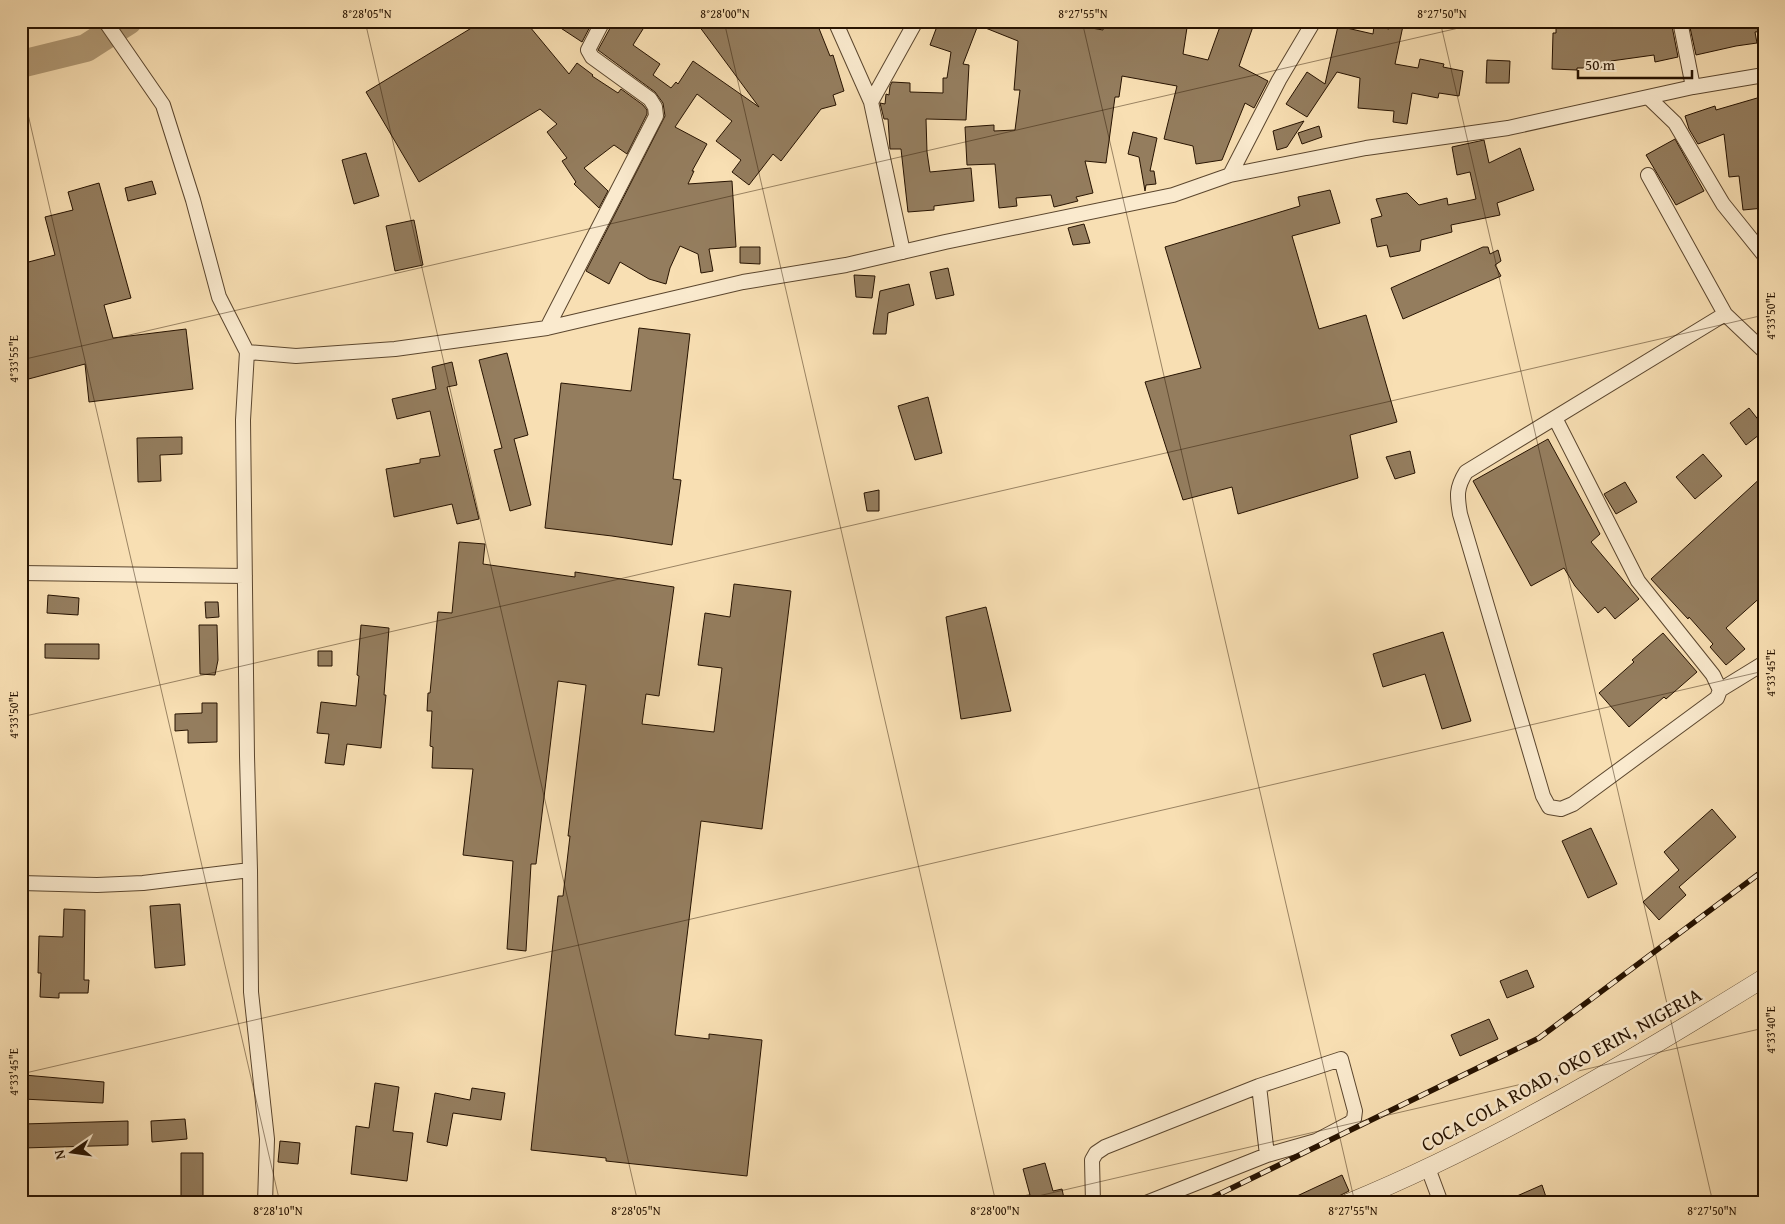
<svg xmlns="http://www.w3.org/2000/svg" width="1785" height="1224" viewBox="0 0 1785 1224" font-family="'Gentium Book Plus',serif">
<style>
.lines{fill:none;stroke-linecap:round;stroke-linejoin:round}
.river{stroke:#b19a76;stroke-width:28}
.building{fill:#947d5e;stroke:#271301}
.minor-casing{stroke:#5b462e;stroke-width:16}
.tertiary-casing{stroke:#5b462e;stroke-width:19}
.minor{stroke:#faeace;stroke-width:14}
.tertiary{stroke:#faeace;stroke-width:18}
.rail-casing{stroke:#271301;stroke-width:5.5}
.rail{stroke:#faeace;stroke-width:4;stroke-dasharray:11;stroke-linecap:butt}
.ticks{fill:none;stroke:#271301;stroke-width:1;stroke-opacity:0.45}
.labels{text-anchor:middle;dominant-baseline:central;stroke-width:5;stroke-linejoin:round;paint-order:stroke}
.street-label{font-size:20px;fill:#271301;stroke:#faeace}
.neatline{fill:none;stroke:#271301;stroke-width:2}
.ticks-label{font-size:12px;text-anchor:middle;fill:#271301}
</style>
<rect width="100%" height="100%" fill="#f8dfb3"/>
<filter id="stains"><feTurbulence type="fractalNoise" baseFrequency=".004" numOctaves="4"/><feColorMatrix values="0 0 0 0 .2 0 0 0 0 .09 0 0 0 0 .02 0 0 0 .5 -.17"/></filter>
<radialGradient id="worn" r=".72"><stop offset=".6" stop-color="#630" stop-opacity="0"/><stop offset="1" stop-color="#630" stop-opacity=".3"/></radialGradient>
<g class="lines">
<path class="river" d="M 21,64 L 86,48 L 128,21"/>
</g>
<path class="building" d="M 483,21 L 525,21 L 569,74 L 577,63 L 593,75 L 592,76 L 618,93 L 621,89 L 643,105 L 647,110 L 647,114 L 627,154 L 614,145 L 584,168 L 608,191 L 599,208 L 574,184 L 576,182 L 562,161 L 567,158 L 547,132 L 557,124 L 540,109 L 419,182 L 366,92 Z
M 550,21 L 593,21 L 582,42 Z
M 614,21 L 648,21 L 633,45 L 660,64 L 653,75 L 671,88 L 676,82 L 678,84 L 693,61 L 759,107 L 699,26 L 705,21 L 816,21 L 830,56 L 833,55 L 844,91 L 833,95 L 836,105 L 821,109 L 781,161 L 773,154 L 749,185 L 732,172 L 741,160 L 716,141 L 732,121 L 697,94 L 675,127 L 707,144 L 692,171 L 694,171 L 688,184 L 732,181 L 736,247 L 709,249 L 713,271 L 701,273 L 698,254 L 680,246 L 670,268 L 666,284 L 649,279 L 620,262 L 609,284 L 586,271 L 665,116 L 663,103 L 655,92 L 598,50 Z
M 939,21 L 1063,21 L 1063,23 L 1103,30 L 1104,21 L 1188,21 L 1183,54 L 1208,60 L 1222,21 L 1255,21 L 1239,66 L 1268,81 L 1254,108 L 1245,103 L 1222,160 L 1196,164 L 1193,146 L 1164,139 L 1177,86 L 1122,76 L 1119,97 L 1115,97 L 1106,163 L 1085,161 L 1093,193 L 1076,197 L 1078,201 L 1054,207 L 1051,195 L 1016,198 L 1017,206 L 999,208 L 995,164 L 967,165 L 965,127 L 994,125 L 994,131 L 1015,130 L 1020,90 L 1014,90 L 1018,41 L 978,25 L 963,64 L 969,65 L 966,120 L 926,119 L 927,152 L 930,172 L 971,168 L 974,201 L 934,206 L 934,210 L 908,212 L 901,149 L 890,149 L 888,119 L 884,119 L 880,103 L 885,104 L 886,94 L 889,95 L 890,86 L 892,82 L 910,83 L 910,92 L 943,93 L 943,78 L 947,78 L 951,52 L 930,45 Z
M 1391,21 L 1404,21 L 1395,64 L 1418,68 L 1420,59 L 1444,64 L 1443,67 L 1463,71 L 1459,96 L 1439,93 L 1438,98 L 1412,93 L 1407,124 L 1393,122 L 1394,111 L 1358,108 L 1360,78 L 1337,72 L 1307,117 L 1286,104 L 1307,72 L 1325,84 L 1338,26 L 1373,34 L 1374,26 L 1389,29 Z
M 1556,21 L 1671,21 L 1678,57 L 1655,62 L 1654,55 L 1611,61 L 1611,68 L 1577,68 L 1577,70 L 1552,69 L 1553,33 L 1556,33 Z
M 1696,21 L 1764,21 L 1764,31 L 1755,32 L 1757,43 L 1736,46 L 1696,55 L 1689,23 Z
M 1487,60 L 1510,61 L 1509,83 L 1486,83 Z
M 1764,96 L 1764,208 L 1743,210 L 1739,176 L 1729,177 L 1724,134 L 1698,144 L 1689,129 L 1685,116 L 1715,106 L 1716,110 Z
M 1304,121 L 1287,147 L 1277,150 L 1273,131 Z
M 1319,126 L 1322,137 L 1302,144 L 1298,133 Z
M 1133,132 L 1157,138 L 1150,171 L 1154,171 L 1156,184 L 1146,185 L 1145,191 L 1139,157 L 1128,154 Z
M 1675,139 L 1704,191 L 1676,205 L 1646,155 Z
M 1484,140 L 1489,163 L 1520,148 L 1534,190 L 1497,203 L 1500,215 L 1451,225 L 1452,232 L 1421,240 L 1420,251 L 1390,257 L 1387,245 L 1377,247 L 1371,219 L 1382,216 L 1376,199 L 1407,193 L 1419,205 L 1447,198 L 1448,205 L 1476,199 L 1470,172 L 1457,175 L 1452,147 Z
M 366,153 L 379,196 L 354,204 L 342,160 Z
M 152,181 L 156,194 L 128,201 L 125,188 Z
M 99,183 L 131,298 L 104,305 L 113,338 L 186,329 L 193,389 L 89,402 L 85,364 L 21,381 L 21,264 L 55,255 L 45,217 L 73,210 L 68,192 Z
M 1330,190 L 1340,223 L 1292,236 L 1319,329 L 1366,315 L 1397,422 L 1350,435 L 1358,478 L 1238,514 L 1232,487 L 1183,500 L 1145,382 L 1201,368 L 1165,247 L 1300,206 L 1298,197 Z
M 414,220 L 423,265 L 395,271 L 386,226 Z
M 1084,224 L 1090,243 L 1073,245 L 1068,228 Z
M 740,247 L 760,247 L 760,264 L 740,263 Z
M 1483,247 L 1488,247 L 1490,254 L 1498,250 L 1501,261 L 1495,265 L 1501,276 L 1403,319 L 1391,288 Z
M 948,268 L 954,295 L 936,299 L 930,272 Z
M 854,275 L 875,276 L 872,298 L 856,297 Z
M 909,284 L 914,305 L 888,313 L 886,334 L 873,334 L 880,291 Z
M 639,328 L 690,334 L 673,479 L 681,480 L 672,545 L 612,536 L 545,528 L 561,383 L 631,391 Z
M 507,353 L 528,435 L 514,439 L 531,505 L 510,511 L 494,450 L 502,448 L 479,360 Z
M 452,362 L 457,385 L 447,387 L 479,519 L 457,524 L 452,504 L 394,517 L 386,469 L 420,463 L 420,459 L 440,456 L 430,411 L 397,419 L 392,399 L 436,389 L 432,367 Z
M 928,397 L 942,453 L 915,460 L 898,406 Z
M 1749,408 L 1764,427 L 1764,431 L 1746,445 L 1730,423 Z
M 182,437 L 182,454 L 160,455 L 161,481 L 138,482 L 137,438 Z
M 1548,439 L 1600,534 L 1591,542 L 1639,599 L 1615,619 L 1605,607 L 1598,613 L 1575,586 L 1564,568 L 1531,586 L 1473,481 Z
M 1410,451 L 1415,473 L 1395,479 L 1386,457 Z
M 1703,454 L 1722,476 L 1695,499 L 1676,477 Z
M 1764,475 L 1764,594 L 1726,628 L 1745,649 L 1726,665 L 1710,647 L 1713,644 L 1689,617 L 1688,619 L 1651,579 Z
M 1625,482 L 1637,502 L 1616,514 L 1604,494 Z
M 879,490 L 879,511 L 867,511 L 864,493 Z
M 459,542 L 485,544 L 483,564 L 575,577 L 575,572 L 674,587 L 659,696 L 646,694 L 642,724 L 714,732 L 722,668 L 698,665 L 705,613 L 730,617 L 734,584 L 791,591 L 762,829 L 701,821 L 675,1035 L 709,1039 L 709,1034 L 762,1040 L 747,1176 L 606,1161 L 606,1158 L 531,1150 L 558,896 L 563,896 L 570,836 L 568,836 L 586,685 L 558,681 L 536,864 L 531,864 L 526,951 L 507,949 L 513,861 L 463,855 L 473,769 L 432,768 L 433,747 L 430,746 L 432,711 L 427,711 L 428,693 L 430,693 L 438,612 L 452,613 Z
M 48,595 L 79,598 L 78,615 L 47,613 Z
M 205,602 L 218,602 L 219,617 L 206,618 Z
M 986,607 L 1011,711 L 961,719 L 946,617 Z
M 199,625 L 217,625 L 218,660 L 215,675 L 200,674 Z
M 361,625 L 389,628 L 384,695 L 386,695 L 381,748 L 347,744 L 344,765 L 325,763 L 329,734 L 317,733 L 321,702 L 356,706 L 359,676 L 357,675 Z
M 1443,632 L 1471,721 L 1442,729 L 1425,674 L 1383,687 L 1373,654 Z
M 1663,633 L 1697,672 L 1666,699 L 1664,697 L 1629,727 L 1599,693 L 1634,662 L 1632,660 Z
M 45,644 L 99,644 L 99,659 L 45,658 Z
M 318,651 L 332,651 L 332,666 L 318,666 Z
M 202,703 L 217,703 L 217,742 L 188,743 L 188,730 L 175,731 L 175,714 L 202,713 Z
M 1712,809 L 1736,837 L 1679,887 L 1686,895 L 1659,920 L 1643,902 L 1679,870 L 1664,852 Z
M 1591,828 L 1617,884 L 1588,898 L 1562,841 Z
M 180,904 L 185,965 L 155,968 L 150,906 Z
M 64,909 L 85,910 L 84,980 L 89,980 L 88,993 L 59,993 L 59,998 L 40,997 L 41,973 L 38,973 L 39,936 L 63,937 Z
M 1527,970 L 1534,987 L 1507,998 L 1500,981 Z
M 1489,1019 L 1498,1039 L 1460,1056 L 1451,1035 Z
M 24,1075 L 104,1082 L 103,1103 L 23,1099 Z
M 375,1083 L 399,1087 L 393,1131 L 413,1133 L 407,1181 L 351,1174 L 356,1126 L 369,1128 Z
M 472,1088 L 505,1093 L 501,1120 L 453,1113 L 447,1146 L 427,1142 L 435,1093 L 470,1100 Z
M 185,1119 L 187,1139 L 152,1142 L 151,1121 Z
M 128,1121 L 128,1145 L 23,1148 L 23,1124 Z
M 280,1141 L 300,1143 L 298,1164 L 278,1162 Z
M 181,1153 L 203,1153 L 203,1199 L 181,1199 Z
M 1045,1163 L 1053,1191 L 1062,1189 L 1065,1203 L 1022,1203 L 1021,1196 L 1030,1195 L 1023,1169 Z
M 1342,1175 L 1349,1191 L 1341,1195 L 1324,1203 L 1282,1203 Z
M 1542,1185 L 1548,1203 L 1501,1203 Z"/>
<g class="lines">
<defs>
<path id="minor" d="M 105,21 L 163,105 L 193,200 L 219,297 L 247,352 L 243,420 L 247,756 L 250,870 L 251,992 L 267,1139 L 265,1203
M 835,21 L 871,102 L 903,252
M 1680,21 L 1693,87
M 1649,98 L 1675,123 L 1723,204 L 1764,255
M 871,102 L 916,21
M 1230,175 L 1279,80 L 1314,21
M 1648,175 L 1725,314 L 1764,351
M 547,328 L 656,116 L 655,107 L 650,99 L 592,57 L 588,50 L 603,21
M 247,352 L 296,356 L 395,349 L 547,328 L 743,282 L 846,265 L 945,242 L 1173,195 L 1230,175 L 1366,148 L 1508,128 L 1693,87 L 1764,75
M 1555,418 L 1638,581 L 1713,675 L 1720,690 L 1717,698 L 1573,804 L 1561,809 L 1549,807 L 1543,796 L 1460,514 C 1457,496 1456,488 1466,472 L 1725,314
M 21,573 L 245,576
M 1720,690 L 1764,663
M 21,883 L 97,885 L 143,883 L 250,870
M 1428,1168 L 1441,1203
M 1093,1203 L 1092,1160 L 1096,1153 L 1105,1147 L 1259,1086 L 1341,1059 L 1355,1111 L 1354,1119 L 1350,1123 L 1316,1141 L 1267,1155
M 1146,1203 L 1267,1155 L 1259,1086"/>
<path id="tertiary" d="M 1348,1203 C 1494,1143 1630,1061 1764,978"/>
</defs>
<use href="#minor" class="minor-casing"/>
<use href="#tertiary" class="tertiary-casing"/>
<use href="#minor" class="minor"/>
<use href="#tertiary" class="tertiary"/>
<defs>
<path id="rail" d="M 1201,1203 L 1539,1038 L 1764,870"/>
</defs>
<use href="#rail" class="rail-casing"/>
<use href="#rail" class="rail"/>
</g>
<path class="ticks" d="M 365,21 L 638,1203M 724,21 L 996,1203M 1082,21 L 1355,1203M 1440,21 L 1713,1203M 21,84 L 280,1203M 21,360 L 1489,21M 21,717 L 1764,315M 21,1074 L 1764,671M 1008,1203 L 1764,1028"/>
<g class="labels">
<g class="street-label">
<text transform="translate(1561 1069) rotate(-29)">COCA COLA ROAD, OKO ERIN, NIGERIA</text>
</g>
</g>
<rect width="1785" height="1224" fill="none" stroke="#f8dfb3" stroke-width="55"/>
<g transform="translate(72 1152) rotate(257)" stroke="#faeace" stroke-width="4" paint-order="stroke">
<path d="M0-4L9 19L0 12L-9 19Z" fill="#271301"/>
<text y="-8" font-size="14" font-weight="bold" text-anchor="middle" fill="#271301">N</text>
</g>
<path d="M1578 70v8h114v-8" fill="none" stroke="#271301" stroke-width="2.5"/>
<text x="1585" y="70" font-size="15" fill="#271301" stroke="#faeace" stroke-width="4" paint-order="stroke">50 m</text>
<rect x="28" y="28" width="1730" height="1168" class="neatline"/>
<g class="ticks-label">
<text x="367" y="18">8°28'05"N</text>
<text x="725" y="18">8°28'00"N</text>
<text x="1083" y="18">8°27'55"N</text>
<text x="1442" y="18">8°27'50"N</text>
<text transform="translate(1771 316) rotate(-90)" y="4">4°33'50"E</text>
<text transform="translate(14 359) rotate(-90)" y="4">4°33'55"E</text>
<text transform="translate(1771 673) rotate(-90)" y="4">4°33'45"E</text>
<text transform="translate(14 715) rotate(-90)" y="4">4°33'50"E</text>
<text transform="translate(1771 1030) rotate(-90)" y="4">4°33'40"E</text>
<text transform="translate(14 1072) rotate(-90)" y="4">4°33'45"E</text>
<text x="278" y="1215">8°28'10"N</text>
<text x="636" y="1215">8°28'05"N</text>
<text x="995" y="1215">8°28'00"N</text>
<text x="1353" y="1215">8°27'55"N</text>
<text x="1712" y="1215">8°27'50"N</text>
</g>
<rect width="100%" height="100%" filter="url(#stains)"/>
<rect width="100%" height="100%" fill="url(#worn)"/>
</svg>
